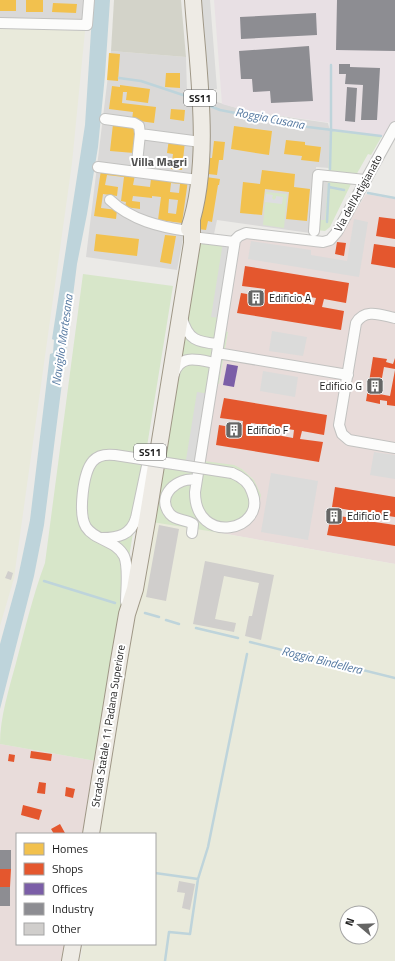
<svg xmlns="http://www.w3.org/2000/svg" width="395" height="961" viewBox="0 0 395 961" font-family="'Titillium Web',sans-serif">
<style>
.residential{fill:#dad9d8}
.commercial{fill:#e8dcda}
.industrial{fill:#e8e0e4}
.construction{fill:#d3d3c9}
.farmland{fill:#e9eadb;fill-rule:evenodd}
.grass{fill:#d7e6c9}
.parking{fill:#dbdbda}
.plaza{fill:#dddde1}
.water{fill:#bed4db}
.homes{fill:#f2c14e;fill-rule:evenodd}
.shops{fill:#e4572e;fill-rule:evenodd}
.offices{fill:#7b5ea7}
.industry{fill:#8d8d92}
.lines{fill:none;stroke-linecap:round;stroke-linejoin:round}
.stream{stroke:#bed4db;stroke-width:2.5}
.building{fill:#d0cecc}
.street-casing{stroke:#c2c2c0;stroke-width:12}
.primary-casing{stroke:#9f9786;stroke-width:18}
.street{stroke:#fcfcfb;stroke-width:10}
.primary{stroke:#eeebe5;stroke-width:16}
.street-bridge-casing{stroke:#c2c2c0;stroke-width:12;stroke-linecap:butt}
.street-bridge{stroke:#fcfcfb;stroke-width:10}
.labels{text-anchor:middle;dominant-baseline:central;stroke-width:4;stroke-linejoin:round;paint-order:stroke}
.shield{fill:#fff;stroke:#616161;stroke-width:1}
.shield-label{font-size:10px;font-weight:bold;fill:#1d1d1d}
.street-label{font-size:11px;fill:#1d1d1d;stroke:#fff}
.poi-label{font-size:11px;fill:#1d1d1d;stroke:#fff;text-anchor:start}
.water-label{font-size:12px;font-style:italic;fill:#5579a1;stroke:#fff}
.neighbourhood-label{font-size:12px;font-weight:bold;fill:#505050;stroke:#fff}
</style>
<rect width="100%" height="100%" fill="#ebeae7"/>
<path class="residential" d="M 0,0 L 90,0 L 89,31 L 0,27 Z
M 111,51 L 186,57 L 187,93 L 247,111 L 328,123 L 330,131 L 352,133 L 342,169 L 316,167 L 310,233 L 217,220 L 214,234 L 185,229 L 177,270 L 86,257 Z"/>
<path class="commercial" d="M 366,194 L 395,199 L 395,564 L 221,533 L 232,531 L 254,480 L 242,469 L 204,461 L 216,384 L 219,384 L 228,332 L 225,331 L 240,241 L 245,238 L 336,240 L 339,238 Z
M 0,744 L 96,761 L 84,834 L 17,834 L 17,944 L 65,944 L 63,961 L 0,961 Z"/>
<path class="industrial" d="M 214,0 L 395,0 L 395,127 L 390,137 L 331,129 L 332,123 L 247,111 L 222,104 Z"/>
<path class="construction" d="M 114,0 L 181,0 L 186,57 L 111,51 Z"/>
<path class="farmland" d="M 0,27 L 85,31 L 72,163 L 14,578 L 0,626 Z
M 153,521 L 395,564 L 395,961 L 80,961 L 83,944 L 155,944 L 155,834 L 100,834 L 133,620 ZM 347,913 L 371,913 L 371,937 L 347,937 Z"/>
<path class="grass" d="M 330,131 L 382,136 L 371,155 L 368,154 L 351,184 L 330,227 L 325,231 L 317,230 L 321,181 L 328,181 Z
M 266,192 L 287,194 L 284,228 L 263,225 Z
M 195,235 L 240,241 L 225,331 L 228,332 L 219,384 L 217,384 L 204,461 L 234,465 L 242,469 L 254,480 L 261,495 L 258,510 L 232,531 L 221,533 L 152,522 Z
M 83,274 L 173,286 L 96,761 L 0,744 C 0,717 9,689 16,663 C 25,629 33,595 45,563 Z"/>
<path class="parking" d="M 198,0 L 210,0 L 217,89 L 204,90 Z
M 318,181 L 328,181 L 325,220 L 315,220 Z
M 354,219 L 368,222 L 359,277 L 248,259 L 251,241 L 311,250 L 311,255 L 347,261 Z
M 223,242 L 234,244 L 222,318 L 211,317 Z
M 272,331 L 307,337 L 303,356 L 269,351 Z
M 263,371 L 298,377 L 295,397 L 260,391 Z
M 197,392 L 210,394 L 197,474 L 184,472 Z
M 374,452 L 395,455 L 395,479 L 370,475 Z
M 271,473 L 318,481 L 308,540 L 261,532 Z"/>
<path class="plaza" d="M 266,194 L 273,195 L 272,198 L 274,200 L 276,198 L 276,196 L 283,197 L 282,204 L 265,202 Z"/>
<path class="water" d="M 93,0 L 110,0 L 105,75 L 98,147 L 87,214 L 77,264 L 44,525 L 34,576 L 0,709 L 0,644 L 17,582 L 30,520 L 50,354 L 53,353 L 54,340 L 52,339 L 85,125 Z"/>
<path class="homes" d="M 0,0 L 16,0 L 16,11 L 0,11 Z
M 26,0 L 43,0 L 43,12 L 26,12 Z
M 53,3 L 77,4 L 76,13 L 52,12 Z
M 109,53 L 120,54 L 118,81 L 107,80 Z
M 166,73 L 180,73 L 180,88 L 165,87 Z
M 120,85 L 150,89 L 148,103 L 126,100 L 127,92 L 123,92 L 122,103 L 156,107 L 154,123 L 132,120 L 133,112 L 109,109 L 112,86 L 120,87 Z
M 171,109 L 185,110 L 184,121 L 170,119 Z
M 113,124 L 136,127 L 134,153 L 110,151 Z
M 234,126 L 272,131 L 269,155 L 231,149 Z
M 169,139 L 185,141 L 182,170 L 171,169 L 173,154 L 167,153 Z
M 286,140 L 305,142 L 305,145 L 321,147 L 319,162 L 301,160 L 302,156 L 284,154 Z
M 214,141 L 225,142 L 223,160 L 219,160 L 217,175 L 208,174 L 209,158 L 212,158 Z
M 101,170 L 135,175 L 133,185 L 150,187 L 151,179 L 188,180 L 182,223 L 158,220 L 161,197 L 152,196 L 152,198 L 133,196 L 132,201 L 140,202 L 140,209 L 125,207 L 126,202 L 121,201 L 124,177 L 107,175 L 105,185 L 118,187 L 117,196 L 103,194 L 101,208 L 117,210 L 116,219 L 94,216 ZM 171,183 L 180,184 L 179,193 L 170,192 ZM 169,199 L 178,200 L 176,214 L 168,213 Z
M 262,170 L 295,174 L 294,187 L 310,189 L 307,221 L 286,219 L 289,192 L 265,189 L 262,215 L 240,213 L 243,182 L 260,184 Z
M 206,177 L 220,179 L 219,185 L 218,185 L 212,222 L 208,221 L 206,230 L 198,229 Z
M 96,234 L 139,239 L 137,256 L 94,251 Z
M 165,235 L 176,236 L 171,264 L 160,262 Z"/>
<path class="shops" d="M 379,217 L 395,219 L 395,239 L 376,236 Z
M 337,242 L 346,243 L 344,256 L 335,254 Z
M 374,244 L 395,247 L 395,268 L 371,264 Z
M 245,266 L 349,283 L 346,303 L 324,299 L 322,307 L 344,311 L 341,330 L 237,313 L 241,293 L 264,297 L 265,289 L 242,286 ZM 273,291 L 316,298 L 314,305 L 271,298 Z
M 373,357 L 387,359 L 386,362 L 393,364 L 395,358 L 395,369 L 384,367 L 379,394 L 390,396 L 395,370 L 395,406 L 387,405 L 387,401 L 380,400 L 380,404 L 366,401 Z
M 224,398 L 327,415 L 324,435 L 302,431 L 300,439 L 323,442 L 319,462 L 216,445 L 219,425 L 242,429 L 243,421 L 220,418 ZM 251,423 L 294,430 L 293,438 L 250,430 Z
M 335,487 L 395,497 L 395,517 L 362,512 L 361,520 L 395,525 L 395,546 L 327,535 L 331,515 L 353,518 L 355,511 L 332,507 Z
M 31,751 L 52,754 L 51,761 L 30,758 Z
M 9,754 L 15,755 L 14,762 L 8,761 Z
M 39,782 L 46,783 L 45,794 L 37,793 Z
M 66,787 L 75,789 L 73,798 L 65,796 Z
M 23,805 L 42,810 L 39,820 L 21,815 Z
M 60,824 L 65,833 L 54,834 L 51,829 Z
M 0,869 L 11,869 L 10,887 L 0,887 Z"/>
<path class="offices" d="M 227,364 L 238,366 L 234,387 L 223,385 Z"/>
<path class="industry" d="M 337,0 L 395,0 L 395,51 L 336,50 Z
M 316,13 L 317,35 L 241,39 L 240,17 Z
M 309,46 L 313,101 L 271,103 L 270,91 L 253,92 L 252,79 L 241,79 L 239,51 Z
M 339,64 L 350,64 L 350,67 L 380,68 L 377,120 L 361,120 L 363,85 L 345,84 L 346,74 L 339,74 Z
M 347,87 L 357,88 L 355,122 L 345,121 Z
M 0,850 L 11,850 L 11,869 L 0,869 Z
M 0,887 L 10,887 L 10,906 L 0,906 Z"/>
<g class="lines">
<path class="stream" d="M 119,78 L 141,81 L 192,98
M 210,106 L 220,110 L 308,127 L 381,136
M 330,169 L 331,130 L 331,65
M 329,187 L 344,190
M 368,193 L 395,198
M 327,222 L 329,184
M 44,581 L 115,603
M 145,613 L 159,617
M 166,620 L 179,624
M 196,628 L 238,638
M 250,642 L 395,678
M 155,873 L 198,879
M 165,961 L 169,932 L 190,934 L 198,879 L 208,847 L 247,654"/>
</g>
<path class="building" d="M 159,525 L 179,529 L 166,601 L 146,597 Z
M 205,561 L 274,575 L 261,640 L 245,636 L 249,616 L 252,616 L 259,583 L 224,576 L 215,619 L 236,623 L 234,632 L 193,624 Z
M 8,571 L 13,573 L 11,580 L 5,578 Z
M 179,881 L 195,884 L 190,910 L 182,908 L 185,893 L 177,892 Z"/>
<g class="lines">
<defs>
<path id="street" d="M 0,23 L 87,25 L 89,0
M 105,119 L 134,123 L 139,126 L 140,134 L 136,172
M 140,134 L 201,142
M 98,167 L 198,180
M 110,200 C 131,220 160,227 188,231
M 314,231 L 318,175 L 365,180
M 192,237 L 234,242
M 182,318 C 188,340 197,342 218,344
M 395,318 C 381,315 365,308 356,323 L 339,425 L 342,434 L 349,440 L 395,448
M 217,353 L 348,375
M 174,374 C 180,353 199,360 215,363
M 115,455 C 107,454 99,454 93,461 C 83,472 78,514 86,527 C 95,541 116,540 124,556 C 129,567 126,589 126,602
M 232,473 C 242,477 249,482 252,492 C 268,531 195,547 195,492 L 235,240 L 239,236 L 246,233 L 323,242 L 330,240 L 337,232 L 395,127
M 192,533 L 193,524 C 185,519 176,521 170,514 C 155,496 178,476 196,480
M 102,538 C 118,538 131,535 136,518 L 148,461"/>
<path id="primary" d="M 189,229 C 212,161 198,71 193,0
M 91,834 L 119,660 L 127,614 L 135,589 L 148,515 L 192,243 L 192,220
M 70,961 L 73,944"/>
</defs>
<use href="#street" class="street-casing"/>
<use href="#primary" class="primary-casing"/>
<use href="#street" class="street"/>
<use href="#primary" class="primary"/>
<defs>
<path id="street-bridge" d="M 115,455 L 232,473"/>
</defs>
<use href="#street-bridge" class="street-bridge-casing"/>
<use href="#street-bridge" class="street-bridge"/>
</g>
<defs>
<symbol id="building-square" viewBox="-11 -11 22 22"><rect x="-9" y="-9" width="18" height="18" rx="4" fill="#656564" stroke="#fff"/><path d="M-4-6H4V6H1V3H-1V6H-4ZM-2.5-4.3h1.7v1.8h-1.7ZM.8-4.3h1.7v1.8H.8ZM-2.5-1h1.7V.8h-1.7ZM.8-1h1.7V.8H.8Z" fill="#fff"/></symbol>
</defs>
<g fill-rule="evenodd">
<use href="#building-square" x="246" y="288" width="20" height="20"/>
<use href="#building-square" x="365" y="376" width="20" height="20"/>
<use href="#building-square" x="224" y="420" width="20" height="20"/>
<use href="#building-square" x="324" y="506" width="20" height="20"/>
</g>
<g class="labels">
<g class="shield">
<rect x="184" y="90" width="32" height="16" rx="3"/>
<rect x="134" y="444" width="32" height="16" rx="3"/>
</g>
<g class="shield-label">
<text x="200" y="98">SS11</text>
<text x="150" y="452">SS11</text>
</g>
<g class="street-label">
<text transform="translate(358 193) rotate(-61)">Via dell'Artigianato</text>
<text transform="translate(108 726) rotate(-81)">Strada Statale 11 Padana Superiore</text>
</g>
<g class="poi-label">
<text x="269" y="298">Edificio A</text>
<text x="362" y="386" text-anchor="end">Edificio G</text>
<text x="247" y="430">Edificio F</text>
<text x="347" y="516">Edificio E</text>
</g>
<g class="water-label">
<text transform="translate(270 118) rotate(11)">Roggia Cusana</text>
<text transform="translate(62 340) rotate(-82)">Naviglio Martesana</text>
<text transform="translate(322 660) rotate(14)">Roggia Bindellera</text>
</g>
<g class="neighbourhood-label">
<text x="159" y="161">Villa Magri</text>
</g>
</g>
<rect x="16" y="833" width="140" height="112" fill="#ffffff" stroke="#a5a5a5"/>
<rect x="24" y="843" width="20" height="12" fill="#f2c14e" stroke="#a5a5a5"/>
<text x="52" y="853" font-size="12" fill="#1d1d1d">Homes</text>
<rect x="24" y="863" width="20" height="12" fill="#e4572e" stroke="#a5a5a5"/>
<text x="52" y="873" font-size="12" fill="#1d1d1d">Shops</text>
<rect x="24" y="883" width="20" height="12" fill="#7b5ea7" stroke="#a5a5a5"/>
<text x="52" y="893" font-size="12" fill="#1d1d1d">Offices</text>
<rect x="24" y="903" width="20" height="12" fill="#8d8d92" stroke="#a5a5a5"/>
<text x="52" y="913" font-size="12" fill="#1d1d1d">Industry</text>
<rect x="24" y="923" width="20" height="12" fill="#d0cecc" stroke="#a5a5a5"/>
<text x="52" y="933" font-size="12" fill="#1d1d1d">Other</text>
<g transform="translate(359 925) rotate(289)"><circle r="19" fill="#ffffff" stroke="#a5a5a5"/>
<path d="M0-3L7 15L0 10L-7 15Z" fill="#656564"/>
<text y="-6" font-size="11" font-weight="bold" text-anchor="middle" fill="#1d1d1d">N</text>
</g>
</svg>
